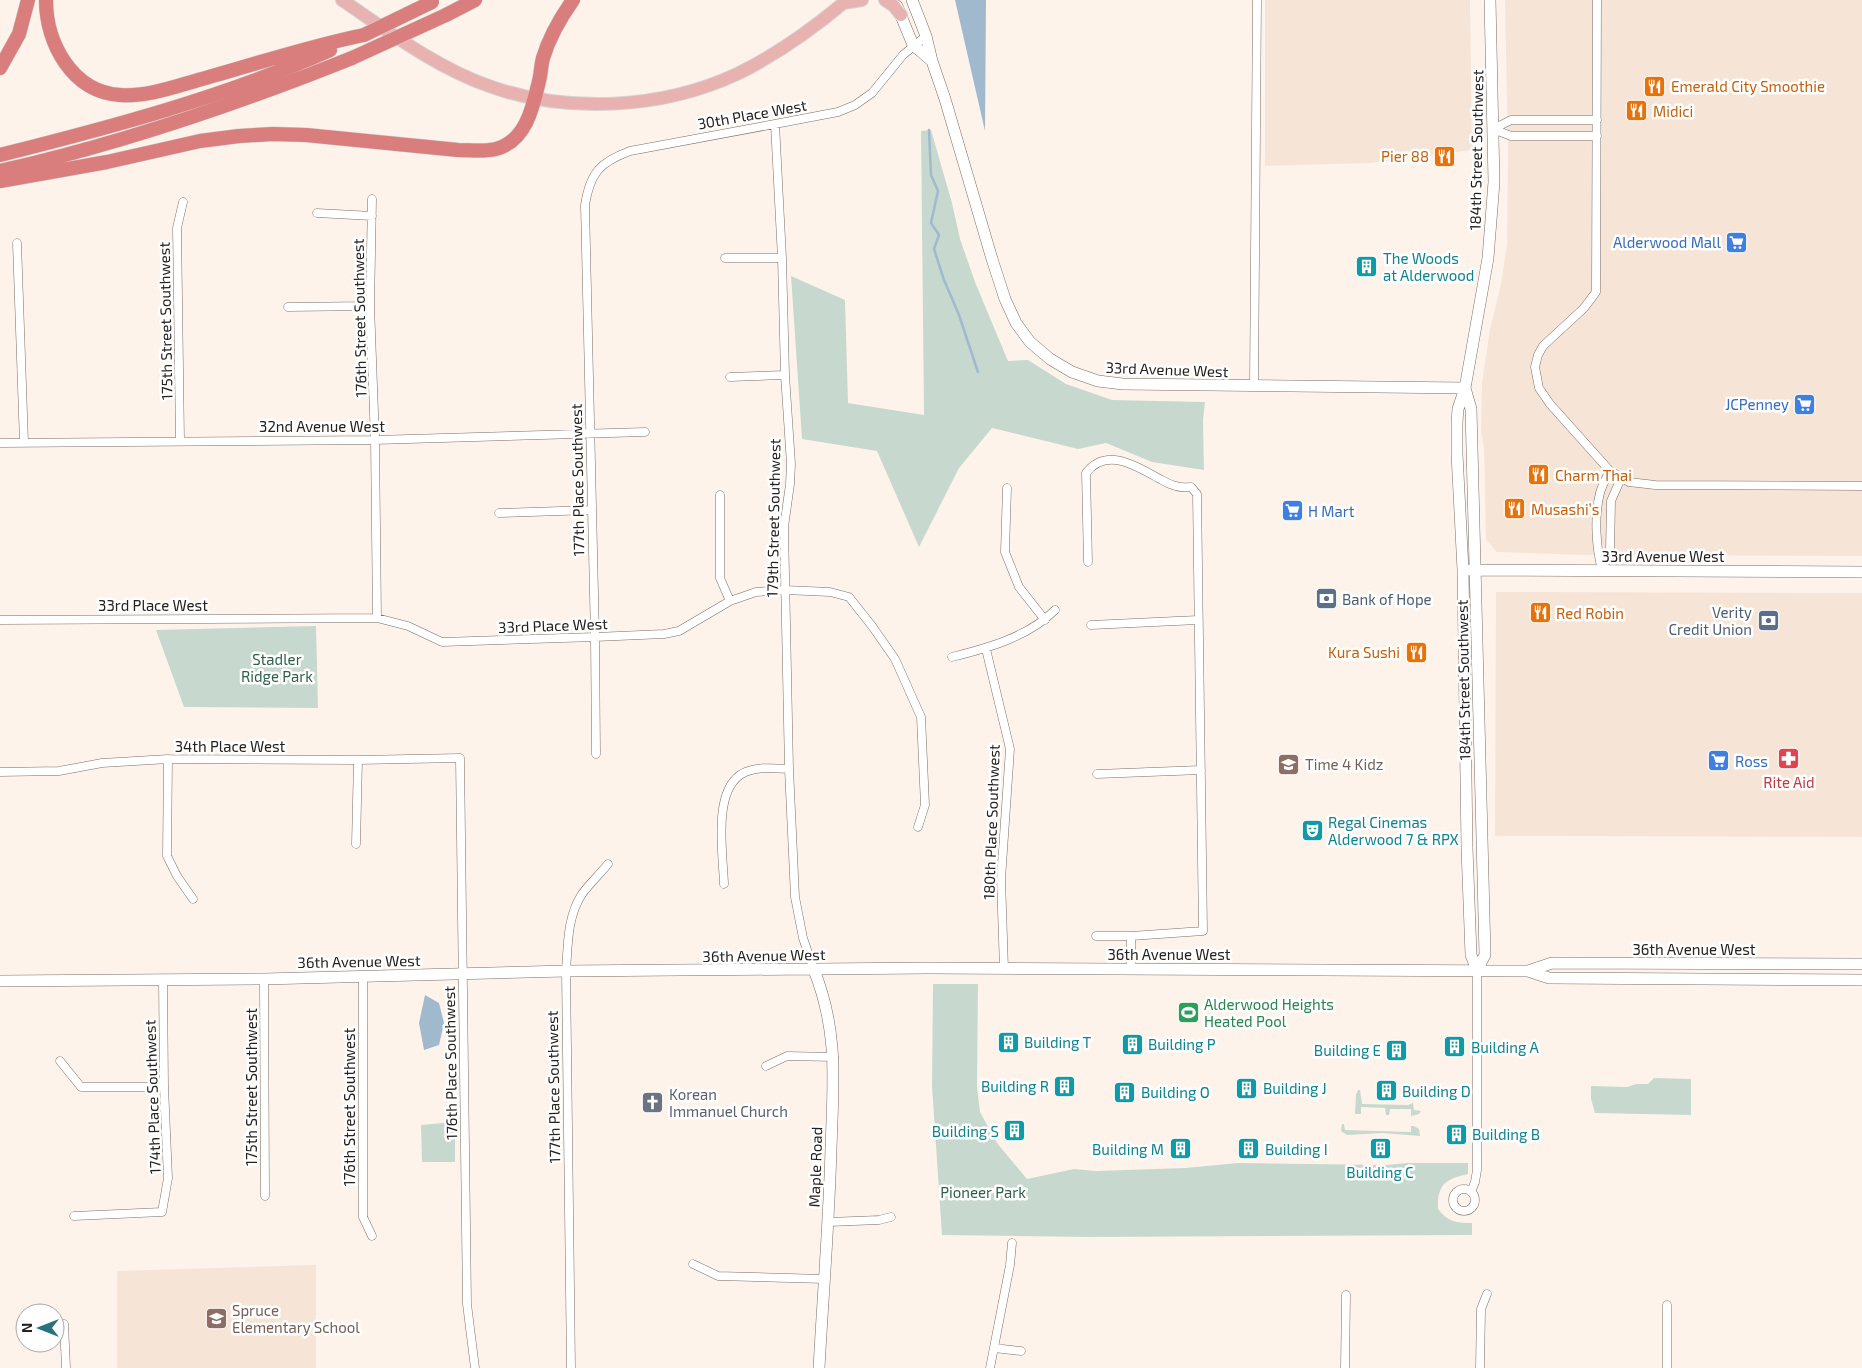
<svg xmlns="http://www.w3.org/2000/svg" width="1862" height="1368" viewBox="0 0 1862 1368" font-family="'Exo 2',sans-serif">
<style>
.built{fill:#f6e5d7}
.green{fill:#c7d9ce}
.water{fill:#a0b9cd}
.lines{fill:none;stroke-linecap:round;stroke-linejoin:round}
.stream{stroke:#a0b9cd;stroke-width:2.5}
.street-casing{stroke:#796f68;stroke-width:9}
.secondary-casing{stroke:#796f68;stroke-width:12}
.primary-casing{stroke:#d3d3d2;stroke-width:14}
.highway-casing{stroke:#d3d3d2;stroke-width:15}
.street{stroke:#fff;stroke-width:8}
.secondary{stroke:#fff;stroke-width:11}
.primary{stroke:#e8b2b0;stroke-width:12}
.highway{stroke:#d97e7c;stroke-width:14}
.highway-bridge-casing{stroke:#d3d3d2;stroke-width:15;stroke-linecap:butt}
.highway-bridge{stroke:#d97e7c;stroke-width:14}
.labels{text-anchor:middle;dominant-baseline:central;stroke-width:5;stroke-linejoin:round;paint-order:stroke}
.food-label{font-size:15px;fill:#c56008;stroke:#fff;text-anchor:start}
.street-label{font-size:15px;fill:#24211e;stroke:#fff}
.shop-label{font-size:15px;fill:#366cbe;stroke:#fff;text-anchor:end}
.culture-label{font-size:15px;fill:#0d838f;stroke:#fff;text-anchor:start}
.service-label{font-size:15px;fill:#4e5e75;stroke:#fff;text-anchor:start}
.park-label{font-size:15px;fill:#2e6148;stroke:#fff}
.education-label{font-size:15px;fill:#785e54;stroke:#fff;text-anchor:start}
.health-label{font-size:15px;fill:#be3a42;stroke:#fff}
.leisure-label{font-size:15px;fill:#27864d;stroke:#fff;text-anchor:start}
.worship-label{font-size:15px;fill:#5b616d;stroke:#fff;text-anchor:start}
</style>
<rect width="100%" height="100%" fill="#fef3eb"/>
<path class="built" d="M 1265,0 L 1470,0 L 1472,150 L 1371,163 L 1265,166 Z
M 1505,0 L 1862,0 L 1862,556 L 1587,555 L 1497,552 L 1486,540 L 1484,448 L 1481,431 L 1482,383 L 1490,329 L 1501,284 L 1507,244 L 1508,155 Z
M 1496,592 L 1862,593 L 1862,837 L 1495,836 Z
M 316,1265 L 316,1368 L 117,1368 L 117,1271 Z"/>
<path class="green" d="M 931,130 L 952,203 L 960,239 L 975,282 L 1008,361 L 1028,360 L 1066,384 L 1112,400 L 1205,402 L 1203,420 L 1204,470 L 1152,462 L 1106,443 L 1078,449 L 992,428 L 959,468 L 919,547 L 877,451 L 802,439 L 791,276 L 845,300 L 848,403 L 924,415 L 921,131 Z
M 316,626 L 318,708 L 184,707 L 156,630 Z
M 933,984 L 978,984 L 977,1087 L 980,1112 L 997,1143 L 1027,1179 L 1074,1169 L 1096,1171 L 1185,1168 L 1238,1163 L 1386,1165 L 1407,1163 L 1468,1163 L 1468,1174 C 1446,1179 1437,1184 1438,1209 C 1448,1222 1457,1223 1472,1223 L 1472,1235 L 1088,1237 L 942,1235 L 932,1086 Z
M 1654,1078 L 1691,1079 L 1691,1115 L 1595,1113 L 1591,1099 L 1591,1086 L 1627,1087 L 1636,1084 L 1648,1084 Z
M 1358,1090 L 1360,1090 L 1362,1104 L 1408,1105 L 1413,1103 L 1414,1110 L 1421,1111 L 1419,1114 L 1411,1116 L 1411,1109 L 1390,1109 L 1389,1115 L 1386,1115 L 1385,1108 L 1361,1107 L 1361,1114 L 1355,1114 L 1356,1095 Z
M 455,1122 L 455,1162 L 422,1162 L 421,1125 Z
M 1342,1124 L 1344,1124 L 1345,1130 L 1411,1132 L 1411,1126 L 1414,1126 L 1419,1129 L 1420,1136 L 1382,1133 L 1347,1135 L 1341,1131 Z"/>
<path class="water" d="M 955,0 L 986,0 L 985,131 Z
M 425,995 L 439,1003 L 444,1023 L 439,1045 L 424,1050 L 419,1023 Z"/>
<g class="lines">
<path class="stream" d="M 929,130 L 931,175 L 938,191 L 931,223 L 939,235 L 934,249 L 944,280 L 959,315 L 978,372"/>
<defs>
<path id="street" d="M 1597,0 L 1596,292 L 1584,308 L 1543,346 L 1538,355 L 1535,367 L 1539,388 L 1550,404 L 1610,471 L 1629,482 L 1655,485 L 1862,486
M 775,124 L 782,258 L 785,375 L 791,464 L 790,484 L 784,527 L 789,769 L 795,897 L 803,938 L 814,970
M 1493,129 L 1511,120 L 1597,120
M 1493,129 L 1511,136 L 1597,136
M 372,199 L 370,306 L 375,440 L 377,618
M 317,213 L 372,216
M 17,243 L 24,443
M 725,258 L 782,258
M 288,307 L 370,306
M 730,377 L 785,375
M 1254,386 L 1257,0
M 180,440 L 177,228 L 183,202
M 0,443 L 375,440 L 645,432
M 1007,488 L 1005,552 L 1019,587 L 1045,620
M 720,495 L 720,578 L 730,601
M 499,513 L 591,510
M 1088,562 L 1086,473 C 1106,447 1135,465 1158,478 C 1164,481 1170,485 1176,486 C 1181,488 1186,487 1191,487 L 1197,494 L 1203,931 L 1131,936 L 1096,936
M 1602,570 C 1596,548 1594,516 1600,493 C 1602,485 1606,478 1610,471
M 1602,570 L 1610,551 L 1611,501 L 1621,478
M 0,620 L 377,618 L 408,626 L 442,642 L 595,637 L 664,634 L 679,631 L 730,601 L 756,592 L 785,590 L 830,592 L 849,597 L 872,626 L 895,659 L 921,717 L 925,805 L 918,827
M 1091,625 L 1198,620
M 986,649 L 1010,749 L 1001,879 L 1004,969
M 952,657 C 988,648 1028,637 1055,610
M 596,754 L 595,637 L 585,205 C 590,173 600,162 630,151 L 775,124 L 838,112 L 855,105 L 872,93 L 903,55 L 926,36
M 168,759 L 167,856 L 177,876 L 193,899
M 0,772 L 59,771 L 102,763 L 168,759 L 358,760 L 460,758 L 467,1304 L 475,1368
M 1097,774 L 1201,770
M 356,844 L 358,760
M 724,884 C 723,854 713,794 740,775 C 753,766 774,768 789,769
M 1131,936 L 1131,968
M 363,976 L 363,1217 L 372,1236
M 264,979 L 265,1196
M 60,1061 L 81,1087 L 164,1087
M 766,1066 L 787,1056 L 834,1057
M1453 1200a11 11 0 1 1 22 0a11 11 0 1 1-22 0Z
M 1471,1192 L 1475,1182 L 1477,1170 L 1477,970
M 74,1216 L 162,1212 L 168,1178 L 164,1087 L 163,980
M 829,1222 L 879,1220 L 891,1217
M 693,1264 L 718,1276 L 824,1279
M 64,1324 L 66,1368
M 994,1348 L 1021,1351
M 571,1368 L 566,971 C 568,945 567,917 582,894 C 590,883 600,874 608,864
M 990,1368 L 1010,1265 L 1012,1243
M 1345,1368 L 1346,1295
M 1480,1368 L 1481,1309 L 1487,1294
M 1667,1368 L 1667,1305"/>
<path id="secondary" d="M 912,0 L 926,36 L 932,61 L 945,99 L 992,259 L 1005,299 L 1016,323 L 1030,342 L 1050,359 L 1072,372 L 1098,381 L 1123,384 L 1465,388
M 897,6 L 913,45 L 932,61
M 1465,388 L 1471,409 L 1485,955 L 1477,970
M 1470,570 L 1862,572
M 814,970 C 839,1033 833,1083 831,1149 C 829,1222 823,1295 819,1368
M 1477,970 L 1471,955 L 1467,848 L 1463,570 L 1457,454 L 1457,422 L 1458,409 L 1465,388 L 1488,258 L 1494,182 L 1490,0
M 1528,971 L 1552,963 L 1862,964
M 0,981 L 264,979 L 566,971 L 928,968 L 1528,971 L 1549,978 L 1862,980"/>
<path id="primary" d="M 342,0 C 388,31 435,67 489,86 C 567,114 662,109 737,74 C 776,55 814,28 847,0
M 885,0 L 894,6 L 901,15
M 843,3 L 862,0"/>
<path id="highway" d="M 46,0 C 46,43 72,92 120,95 C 148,97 176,86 202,79 C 256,64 309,46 364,35
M 446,15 L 475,0
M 0,68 L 19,34 L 28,0
M 0,155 C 112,127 224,97 330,50
M 0,171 C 120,144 237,104 352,58
M 0,181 L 107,162 L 200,141 L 239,136 L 273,134 L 306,135 L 458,150 C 470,150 484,152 496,149 C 526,141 533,107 539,81 C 541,74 541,65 543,58 C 549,38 561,17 573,0"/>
</defs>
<use href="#street" class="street-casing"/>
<use href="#secondary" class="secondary-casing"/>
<use href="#primary" class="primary-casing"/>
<use href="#highway" class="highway-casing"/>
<use href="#street" class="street"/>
<use href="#secondary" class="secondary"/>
<use href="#primary" class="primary"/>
<use href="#highway" class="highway"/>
<defs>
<path id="highway-bridge" d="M 364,35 L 432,2
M 352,58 L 446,15"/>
</defs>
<use href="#highway-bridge" class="highway-bridge-casing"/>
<use href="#highway-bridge" class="highway-bridge"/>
</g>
<defs>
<symbol id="restaurant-square" viewBox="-11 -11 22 22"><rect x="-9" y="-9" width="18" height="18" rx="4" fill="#e8710a" stroke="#fff"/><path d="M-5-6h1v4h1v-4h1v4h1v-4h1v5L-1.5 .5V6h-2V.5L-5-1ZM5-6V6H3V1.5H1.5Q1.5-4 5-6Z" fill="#fff"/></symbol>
<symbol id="supermarket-square" viewBox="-11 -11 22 22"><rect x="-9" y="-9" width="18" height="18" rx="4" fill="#3f7fe0" stroke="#fff"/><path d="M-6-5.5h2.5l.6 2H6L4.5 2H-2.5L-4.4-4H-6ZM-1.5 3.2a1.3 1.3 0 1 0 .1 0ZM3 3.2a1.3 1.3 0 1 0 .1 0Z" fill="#fff"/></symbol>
<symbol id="building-square" viewBox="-11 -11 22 22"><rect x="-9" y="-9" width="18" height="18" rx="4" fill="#0f9aa8" stroke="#fff"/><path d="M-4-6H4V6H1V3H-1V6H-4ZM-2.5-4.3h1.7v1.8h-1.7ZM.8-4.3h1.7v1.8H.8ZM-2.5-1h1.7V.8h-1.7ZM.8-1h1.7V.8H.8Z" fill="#fff"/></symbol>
<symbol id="bank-square" viewBox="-11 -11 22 22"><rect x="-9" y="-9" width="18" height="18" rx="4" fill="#5c6f8a" stroke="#fff"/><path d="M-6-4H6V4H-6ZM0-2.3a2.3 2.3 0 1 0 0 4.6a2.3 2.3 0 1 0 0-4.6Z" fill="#fff"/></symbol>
<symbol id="pharmacy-square" viewBox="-11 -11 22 22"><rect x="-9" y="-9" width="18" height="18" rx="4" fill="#e0444e" stroke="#fff"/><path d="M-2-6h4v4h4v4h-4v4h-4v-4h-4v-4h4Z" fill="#fff"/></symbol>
<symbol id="school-square" viewBox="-11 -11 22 22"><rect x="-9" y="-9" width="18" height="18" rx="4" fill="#8d6e63" stroke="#fff"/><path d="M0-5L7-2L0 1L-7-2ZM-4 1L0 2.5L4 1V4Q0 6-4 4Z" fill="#fff"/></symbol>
<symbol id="theatre-square" viewBox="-11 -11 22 22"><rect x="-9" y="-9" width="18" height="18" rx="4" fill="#0f9aa8" stroke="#fff"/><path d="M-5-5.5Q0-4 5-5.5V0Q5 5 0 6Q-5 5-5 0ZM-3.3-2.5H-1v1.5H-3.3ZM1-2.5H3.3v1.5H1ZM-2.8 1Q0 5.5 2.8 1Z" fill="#fff"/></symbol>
<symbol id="stadium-square" viewBox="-11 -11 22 22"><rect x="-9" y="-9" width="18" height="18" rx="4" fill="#2e9e5b" stroke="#fff"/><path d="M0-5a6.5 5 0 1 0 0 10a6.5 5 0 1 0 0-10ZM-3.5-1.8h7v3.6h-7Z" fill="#fff"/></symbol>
<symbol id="church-square" viewBox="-11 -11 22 22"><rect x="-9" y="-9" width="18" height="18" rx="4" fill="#6b7280" stroke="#fff"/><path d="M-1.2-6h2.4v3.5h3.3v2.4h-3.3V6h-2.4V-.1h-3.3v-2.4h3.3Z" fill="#fff"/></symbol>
</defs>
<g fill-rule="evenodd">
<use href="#restaurant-square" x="1642" y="74" width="25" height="25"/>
<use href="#restaurant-square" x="1624" y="98" width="25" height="25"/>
<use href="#restaurant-square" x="1432" y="144" width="25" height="25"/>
<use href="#supermarket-square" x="1724" y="230" width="25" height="25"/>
<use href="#building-square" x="1354" y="254" width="25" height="25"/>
<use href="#supermarket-square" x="1792" y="392" width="25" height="25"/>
<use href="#restaurant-square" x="1526" y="462" width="25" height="25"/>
<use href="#restaurant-square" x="1502" y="496" width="25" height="25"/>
<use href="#supermarket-square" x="1280" y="498" width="25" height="25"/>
<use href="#bank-square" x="1314" y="586" width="25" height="25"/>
<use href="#restaurant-square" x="1528" y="600" width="25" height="25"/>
<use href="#bank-square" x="1756" y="608" width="25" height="25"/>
<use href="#restaurant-square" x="1404" y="640" width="25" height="25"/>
<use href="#pharmacy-square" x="1776" y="746" width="25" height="25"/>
<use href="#supermarket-square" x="1706" y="748" width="25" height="25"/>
<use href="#school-square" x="1276" y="752" width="25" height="25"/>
<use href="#theatre-square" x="1300" y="818" width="25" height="25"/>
<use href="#stadium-square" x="1176" y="1000" width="25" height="25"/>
<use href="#building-square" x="996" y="1030" width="25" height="25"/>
<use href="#building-square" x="1120" y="1032" width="25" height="25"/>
<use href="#building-square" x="1442" y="1034" width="25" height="25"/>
<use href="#building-square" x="1384" y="1038" width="25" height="25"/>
<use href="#building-square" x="1052" y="1074" width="25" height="25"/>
<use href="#building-square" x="1234" y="1076" width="25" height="25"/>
<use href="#building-square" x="1374" y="1078" width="25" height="25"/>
<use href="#building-square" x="1112" y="1080" width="25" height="25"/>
<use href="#church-square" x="640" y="1090" width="25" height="25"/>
<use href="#building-square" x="1002" y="1118" width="25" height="25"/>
<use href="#building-square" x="1444" y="1122" width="25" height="25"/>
<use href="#building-square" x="1168" y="1136" width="25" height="25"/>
<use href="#building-square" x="1236" y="1136" width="25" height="25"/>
<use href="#building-square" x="1368" y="1136" width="25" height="25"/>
<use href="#school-square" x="204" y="1306" width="25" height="25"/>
</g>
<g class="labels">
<g class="food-label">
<text x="1671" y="86">Emerald City Smoothie</text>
<text x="1653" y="111">Midici</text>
<text x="1429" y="156" text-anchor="end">Pier 88</text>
<text x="1555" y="475">Charm Thai</text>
<text x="1531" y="509">Musashi’s</text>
<text x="1556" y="613">Red Robin</text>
<text x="1400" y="652" text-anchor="end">Kura Sushi</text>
</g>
<g class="street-label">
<text transform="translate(752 114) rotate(-10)">30th Place West</text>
<text transform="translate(1476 150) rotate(-89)">184th Street Southwest</text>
<text transform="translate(359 318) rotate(-91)">176th Street Southwest</text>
<text transform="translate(165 321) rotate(-91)">175th Street Southwest</text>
<text transform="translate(1167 369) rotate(2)">33rd Avenue West</text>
<text x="322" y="426">32nd Avenue West</text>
<text transform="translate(577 480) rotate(-91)">177th Place Southwest</text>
<text transform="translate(773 518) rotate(-89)">179th Street Southwest</text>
<text x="1663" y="556">33rd Avenue West</text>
<text x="153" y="605">33rd Place West</text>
<text transform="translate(553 625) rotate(-2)">33rd Place West</text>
<text transform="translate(1463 680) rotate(-91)">184th Street Southwest</text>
<text x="230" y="746">34th Place West</text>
<text transform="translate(991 822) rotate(-88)">180th Place Southwest</text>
<text x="1694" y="949">36th Avenue West</text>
<text x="1169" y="954">36th Avenue West</text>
<text transform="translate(764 955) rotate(-1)">36th Avenue West</text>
<text transform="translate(359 961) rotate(-1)">36th Avenue West</text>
<text transform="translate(450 1063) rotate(-91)">176th Place Southwest</text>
<text transform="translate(251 1087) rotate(-90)">175th Street Southwest</text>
<text transform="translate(553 1087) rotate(-91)">177th Place Southwest</text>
<text transform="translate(152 1097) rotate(-92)">174th Place Southwest</text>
<text transform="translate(349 1107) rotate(-90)">176th Street Southwest</text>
<text transform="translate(815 1167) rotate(-88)">Maple Road</text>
</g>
<g class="shop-label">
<text x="1721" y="242">Alderwood Mall</text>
<text x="1789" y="404">JCPenney</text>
<text x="1308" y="511" text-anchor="start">H Mart</text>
<text x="1735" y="761" text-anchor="start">Ross</text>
</g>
<g class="culture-label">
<text x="1383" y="258">The Woods<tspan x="1383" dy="17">at Alderwood</tspan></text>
<text x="1328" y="822">Regal Cinemas<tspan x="1328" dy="17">Alderwood 7 &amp; RPX</tspan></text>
<text x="1024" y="1042">Building T</text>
<text x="1148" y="1044">Building P</text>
<text x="1471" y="1047">Building A</text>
<text x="1381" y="1050" text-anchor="end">Building E</text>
<text x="1049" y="1086" text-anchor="end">Building R</text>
<text x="1263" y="1088">Building J</text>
<text x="1402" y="1091">Building D</text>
<text x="1141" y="1092">Building O</text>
<text x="999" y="1131" text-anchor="end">Building S</text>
<text x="1472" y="1134">Building B</text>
<text x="1164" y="1149" text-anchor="end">Building M</text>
<text x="1265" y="1149">Building I</text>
<text x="1380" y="1172" text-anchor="middle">Building C</text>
</g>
<g class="service-label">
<text x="1342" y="599">Bank of Hope</text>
<text x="1752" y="612" text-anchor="end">Verity<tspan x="1752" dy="17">Credit Union</tspan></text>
</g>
<g class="park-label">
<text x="277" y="659">Stadler<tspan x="277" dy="17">Ridge Park</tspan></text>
<text x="983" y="1192">Pioneer Park</text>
</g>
<g class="education-label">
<text x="1305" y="764">Time 4 Kidz</text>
<text x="232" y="1310">Spruce<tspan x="232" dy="17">Elementary School</tspan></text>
</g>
<g class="health-label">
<text x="1789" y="782">Rite Aid</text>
</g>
<g class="leisure-label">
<text x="1204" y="1004">Alderwood Heights<tspan x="1204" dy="17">Heated Pool</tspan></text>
</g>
<g class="worship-label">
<text x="669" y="1094">Korean<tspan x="669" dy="17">Immanuel Church</tspan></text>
</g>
</g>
<g transform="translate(40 1328) rotate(270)"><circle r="24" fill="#ffffff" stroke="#a7a6a5"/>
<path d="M0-4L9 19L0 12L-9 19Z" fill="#2a717d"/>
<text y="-8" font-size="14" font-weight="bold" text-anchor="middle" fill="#24211e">N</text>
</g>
</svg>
